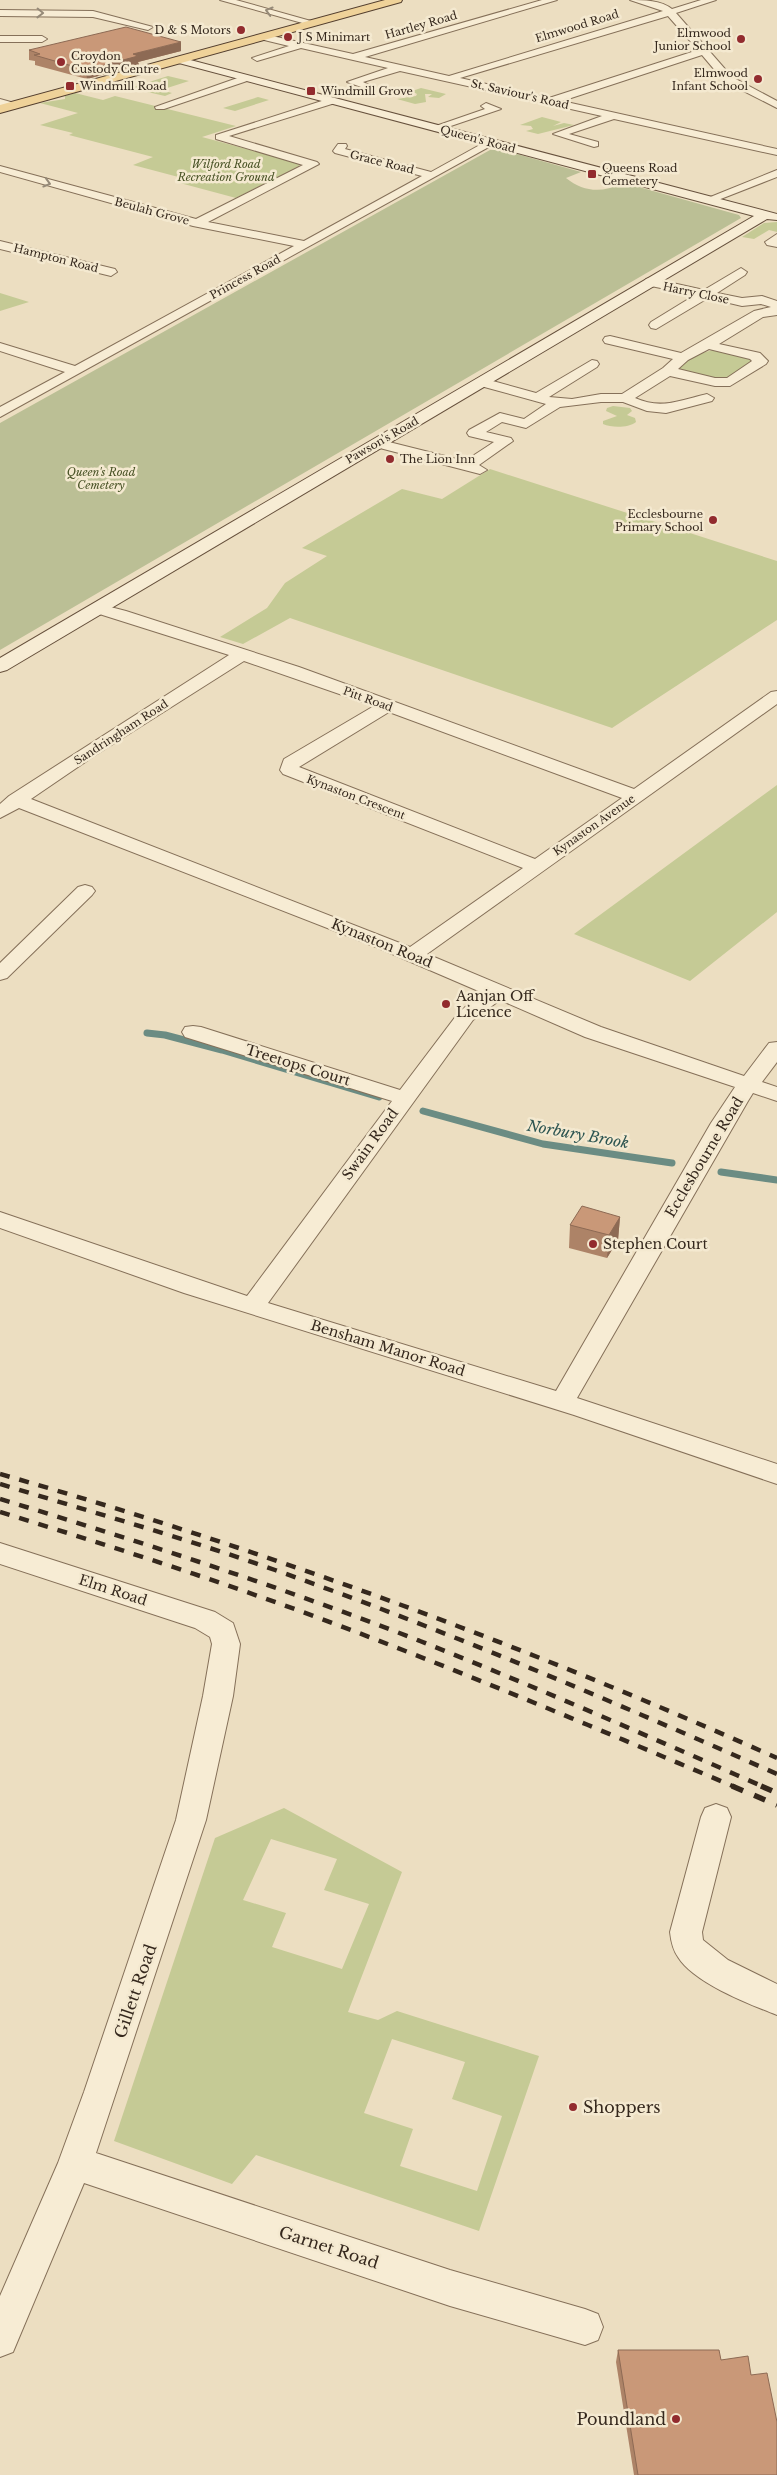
<svg xmlns="http://www.w3.org/2000/svg" width="777" height="2475" viewBox="0 0 777 2475" font-family="'Libre Baskerville',serif">
<style>
.green{fill:#c5ca95;fill-rule:evenodd}
.cemetery{fill:#bbbf95}
.lines{fill:none;stroke-linecap:round;stroke-linejoin:round}
.stream{stroke:#6b8c83;stroke-width:7}
.street-casing{stroke:#857059;stroke-width:2}
.secondary-casing{stroke:#67513d;stroke-width:2}
.primary-casing{stroke:#533e2e;stroke-width:2}
.street{fill:#f7ecd4;fill-rule:evenodd}
.secondary{fill:#f7ecd4;fill-rule:evenodd}
.primary{fill:#efd299;fill-rule:evenodd}
.rail-far1{stroke:#35281d;stroke-width:4.5;stroke-dasharray:10 10;stroke-linecap:butt}
.rail{stroke:#35281d;stroke-width:5.5;stroke-dasharray:12 12;stroke-linecap:butt}
.wall{fill:#ad8367}
.shaded-wall{fill:#8d6a54}
.building{fill:#c99878;stroke:#8d6a54}
.oneway{stroke:#968a78}
.poi-dot{fill:#922b2e;stroke:#f4e9d0;stroke-width:2}
.labels{text-anchor:middle;dominant-baseline:central;stroke-width:5;stroke-linejoin:round;paint-order:stroke}
.far-street-label{font-size:11px;fill:#35281d;stroke:#f4e9d0}
.far-poi-label{font-size:11px;fill:#35281d;stroke:#f4e9d0;text-anchor:start}
.far-park-label{font-size:11px;font-style:italic;fill:#475124;stroke:#f4e9d0}
.street-label{font-size:14px;fill:#35281d;stroke:#f4e9d0}
.poi-label{font-size:14px;fill:#35281d;stroke:#f4e9d0;text-anchor:start}
.water-label{font-size:15px;font-style:italic;fill:#2d5551;stroke:#f4e9d0}
.near-street-label{font-size:16px;fill:#35281d;stroke:#f4e9d0}
.near-poi-label{font-size:16px;fill:#35281d;stroke:#f4e9d0;text-anchor:start}
</style>
<rect width="100%" height="100%" fill="#ecdec1"/>
<path class="green" d="M 168,76 L 189,81 L 161,90 L 172,93 L 165,96 L 130,88 Z
M 421,88 L 446,94 L 439,98 L 428,97 L 432,94 L 425,94 L 426,102 L 415,104 L 397,99 L 416,96 L 417,94 L 412,91 Z
M 75,93 L 103,100 L 115,96 L 236,126 L 202,137 L 299,163 L 299,166 L 236,198 L 180,183 L 186,179 L 133,165 L 153,157 L 69,135 L 73,133 L 40,125 L 78,113 L 40,103 L 65,99 L 65,96 Z
M 258,97 L 269,100 L 235,111 L 223,108 Z
M 542,117 L 561,122 L 553,126 L 564,123 L 574,125 L 538,134 L 526,131 L 533,129 L 531,126 L 520,125 Z
M 777,222 L 777,232 L 769,230 L 754,239 L 742,237 L 764,223 Z
M 0,293 L 29,302 L 0,311 Z
M 716,349 L 756,358 L 730,376 L 727,381 L 679,370 L 686,359 L 691,359 L 692,356 Z
M 613,406 L 630,408 L 632,411 L 627,415 L 635,418 L 636,422 C 628,428 612,428 603,424 L 603,421 L 617,416 L 606,411 L 607,408 Z
M 490,469 L 777,561 L 777,620 L 612,728 L 290,618 L 243,644 L 220,637 L 267,608 L 285,583 L 327,556 L 302,548 L 402,489 L 442,499 Z
M 777,785 L 777,912 L 690,981 L 574,934 Z
M 284,1808 L 402,1872 L 348,2012 L 378,2020 L 397,2011 L 539,2056 L 479,2231 L 256,2155 L 232,2184 L 114,2141 L 215,1838 ZM 271,1839 L 337,1859 L 324,1890 L 369,1904 L 342,1969 L 272,1947 L 286,1913 L 243,1900 ZM 392,2039 L 465,2062 L 452,2099 L 502,2116 L 477,2191 L 400,2166 L 413,2129 L 364,2113 Z"/>
<path class="cemetery" d="M 499,149 L 581,172 L 566,178 C 583,192 602,193 621,184 L 621,182 L 739,215 L 741,218 L 0,650 L 0,423 L 490,150 Z"/>
<g class="lines">
<path class="stream" d="M 147,1033 L 165,1035 L 222,1050 L 379,1097
M 423,1111 L 543,1144 L 672,1163
M 721,1172 L 777,1180"/>
<defs>
<path id="street" d="M 220,0 L 236,0 L 318,23 L 313,26 Z
M 542,0 L 557,0 L 365,57 L 449,76 L 663,11 L 630,0 C 644,0 661,0 672,9 L 701,0 L 716,0 L 676,13 L 732,77 L 777,101 L 777,108 L 724,81 L 702,55 L 562,101 L 777,149 L 777,155 L 614,119 L 569,134 L 598,142 L 598,146 L 594,147 L 553,134 L 602,116 L 400,71 L 363,82 L 369,85 L 364,88 L 347,82 L 388,68 L 301,48 L 257,61 L 252,58 L 289,46 L 260,39 L 260,35 L 263,34 L 353,54 ZM 668,16 L 698,50 L 549,98 L 460,78 Z
M 0,10 L 93,11 L 153,27 L 148,30 L 93,17 L 0,16 Z
M 0,36 L 42,36 L 47,39 L 42,42 L 0,42 Z
M 246,75 L 251,78 L 250,80 L 164,109 L 156,109 L 155,107 Z
M 331,98 L 336,101 L 335,103 L 229,136 L 317,162 L 319,164 L 208,222 L 304,241 L 422,176 L 335,153 L 333,151 L 338,144 L 346,144 L 347,146 L 345,149 L 431,172 L 487,141 L 491,140 L 496,143 L 0,417 L 0,407 L 65,372 L 0,351 L 0,343 L 75,366 L 294,246 L 193,226 L 0,172 L 0,166 L 196,219 L 303,165 L 216,139 L 216,135 Z
M 0,99 L 18,104 L 19,106 L 14,109 L 0,105 Z
M 486,103 L 501,109 L 439,130 L 435,131 L 430,128 L 485,109 L 481,106 Z
M 777,170 L 777,177 L 713,202 L 705,202 L 703,200 Z
M 777,234 L 777,247 L 767,245 L 765,242 Z
M 0,241 L 115,269 L 117,272 L 111,276 L 0,249 Z
M 741,268 L 747,272 L 745,275 L 717,293 L 742,298 L 762,296 L 777,301 L 777,315 L 763,317 L 719,344 L 760,353 L 768,361 L 766,364 L 730,386 L 715,386 L 670,376 L 635,398 C 661,410 681,400 707,394 L 714,398 L 712,401 L 666,413 L 647,411 L 623,402 L 601,402 L 560,407 L 526,428 L 502,422 L 486,432 L 511,438 L 513,441 L 479,465 L 487,470 L 480,474 L 372,446 L 370,443 L 377,439 L 465,461 L 494,442 L 469,436 L 467,433 L 469,430 L 500,413 L 524,419 L 546,404 L 477,385 L 475,382 L 482,378 L 536,393 L 592,360 L 597,361 L 599,364 L 597,367 L 549,397 L 572,399 L 601,394 L 622,394 L 663,368 L 673,359 L 605,343 L 603,340 L 605,337 L 610,336 L 681,353 L 754,311 L 771,307 L 761,304 L 742,306 L 708,298 L 656,329 L 651,328 L 649,325 L 651,322 L 695,295 L 646,285 L 644,282 L 646,279 L 650,278 L 704,290 ZM 709,349 L 750,359 L 752,361 L 727,378 L 715,378 L 678,369 L 688,360 Z
M 99,604 L 126,611 L 299,667 L 634,789 L 771,692 L 777,691 L 777,704 L 427,954 L 601,1027 L 744,1076 L 769,1043 L 777,1042 L 777,1062 L 762,1082 L 777,1087 L 777,1101 L 753,1093 L 748,1101 L 577,1398 L 777,1464 L 777,1484 L 574,1415 L 184,1293 L 0,1228 L 0,1212 L 247,1296 L 392,1101 L 185,1037 L 182,1032 L 185,1027 L 193,1026 L 201,1027 L 400,1090 L 459,1012 L 483,993 L 376,947 L 19,808 L 0,818 L 0,804 L 9,796 L 229,655 L 93,612 L 91,609 L 93,606 ZM 244,661 L 374,706 L 284,759 L 280,770 L 283,774 L 523,868 L 410,947 L 31,799 L 94,756 ZM 389,712 L 622,798 L 535,859 L 299,767 ZM 500,1000 L 585,1037 L 735,1087 L 711,1123 L 556,1391 L 268,1303 L 473,1020 Z
M 85,885 L 92,887 L 95,891 L 92,895 L 7,978 L 0,980 L 0,963 L 78,887 Z
M 0,1543 L 215,1612 L 233,1623 L 240,1644 L 233,1696 L 206,1820 L 96,2153 L 450,2270 L 585,2309 L 598,2314 L 603,2327 L 598,2340 L 585,2345 L 450,2306 L 84,2183 L 13,2352 L 0,2357 L 0,2296 L 58,2163 L 84,2092 L 176,1820 L 203,1696 L 212,1644 L 210,1637 L 195,1628 L 0,1564 Z
M 716,1804 L 727,1808 L 731,1817 L 702,1932 L 703,1940 L 728,1960 L 777,1984 L 777,2015 C 749,2004 694,1983 678,1957 C 673,1950 671,1941 670,1932 L 701,1817 L 705,1808 Z"/>
<path id="secondary" d="M 179,57 L 777,214 L 777,220 L 767,219 L 7,670 L 0,672 L 0,658 L 754,216 L 175,62 L 175,58 Z"/>
<path id="primary" d="M 385,0 L 402,0 L 401,2 L 0,113 L 0,105 Z"/>
</defs>
<use href="#street" class="street-casing"/>
<use href="#secondary" class="secondary-casing"/>
<use href="#primary" class="primary-casing"/>
<use href="#street" class="street"/>
<use href="#secondary" class="secondary"/>
<use href="#primary" class="primary"/>
<path class="rail-far1" d="M 0,1474 C 266,1550 524,1645 777,1758
M 0,1484 C 92,1512 184,1538 275,1570 C 445,1630 612,1701 777,1774
M 0,1499 C 141,1542 282,1587 420,1641 C 536,1687 650,1737 764,1787
M 0,1512 C 101,1543 201,1575 300,1611 C 447,1665 591,1726 735,1787"/>
<path class="rail" d="M 732,1786 L 777,1805
M 761,1786 L 777,1793"/>
</g>
<path class="wall" d="M 29,50 L 181,51 L 138,62 L 139,65 L 87,79 L 35,65 L 35,61 L 29,60 Z
M 620,1217 L 618,1240 L 607,1258 L 569,1248 L 570,1225 Z
M 618,2350 L 721,2360 L 751,2375 L 777,2475 L 634,2475 L 616,2362 Z"/>
<path class="shaded-wall" d="M 181,42 L 181,51 L 138,62 L 139,65 L 87,79 L 86,70 L 133,54 Z
M 620,1217 L 618,1240 L 607,1258 L 609,1235 Z"/>
<path class="building" d="M 126,27 L 181,42 L 133,54 L 138,56 L 86,70 L 34,55 L 40,54 L 29,50 Z
M 582,1206 L 620,1217 L 609,1235 L 570,1225 Z
M 618,2350 L 719,2350 L 721,2360 L 748,2356 L 751,2375 L 767,2373 L 777,2422 L 777,2475 L 638,2475 Z"/>
<defs><path id="oneway-chevron" d="M-2-3.5L2.5 0L-2 3.5" fill="none" stroke-width="1.6" stroke-linecap="round" stroke-linejoin="round" transform="scale(1.25)"/></defs>
<g class="oneway">
<use href="#oneway-chevron" transform="translate(269 11) rotate(-164)"/>
<use href="#oneway-chevron" transform="translate(40 13) rotate(1)"/>
<use href="#oneway-chevron" transform="translate(47 183) rotate(16)"/>
</g>
<g class="poi-dot">
<circle cx="241" cy="30" r="5"/>
<circle cx="288" cy="37" r="5"/>
<circle cx="741" cy="39" r="5"/>
<circle cx="61" cy="62" r="5"/>
<circle cx="758" cy="79" r="5"/>
<rect x="65" y="81" width="10" height="10" rx="2.5"/>
<rect x="306" y="86" width="10" height="10" rx="2.5"/>
<rect x="587" y="169" width="10" height="10" rx="2.5"/>
<circle cx="390" cy="459" r="5"/>
<circle cx="713" cy="520" r="5"/>
<circle cx="446" cy="1004" r="5"/>
<circle cx="593" cy="1244" r="5"/>
<circle cx="573" cy="2107" r="5"/>
<circle cx="676" cy="2419" r="5"/>
</g>
<g class="labels">
<g class="far-street-label">
<text transform="translate(421 25) rotate(-16)">Hartley Road</text>
<text transform="translate(577 26) rotate(-17)">Elmwood Road</text>
<text transform="translate(520 94) rotate(13)">St. Saviour's Road</text>
<text transform="translate(478 139) rotate(15)">Queen's Road</text>
<text transform="translate(382 162) rotate(14)">Grace Road</text>
<text transform="translate(152 211) rotate(15)">Beulah Grove</text>
<text transform="translate(56 258) rotate(14)">Hampton Road</text>
<text transform="translate(245 277) rotate(-29)">Princess Road</text>
<text transform="translate(696 293) rotate(12)">Harry Close</text>
<text transform="translate(382 440) rotate(-30)">Pawson's Road</text>
<text transform="translate(368 699) rotate(20)">Pitt Road</text>
<text transform="translate(121 732) rotate(-33)">Sandringham Road</text>
<text transform="translate(356 797) rotate(21)">Kynaston Crescent</text>
<text transform="translate(594 825) rotate(-35)">Kynaston Avenue</text>
</g>
<g class="far-poi-label">
<text x="231" y="30" text-anchor="end">D &amp; S Motors</text>
<text x="731" y="33" text-anchor="end">Elmwood<tspan x="731" dy="13">Junior School</tspan></text>
<text x="298" y="37">J S Minimart</text>
<text x="71" y="56">Croydon<tspan x="71" dy="13">Custody Centre</tspan></text>
<text x="748" y="73" text-anchor="end">Elmwood<tspan x="748" dy="13">Infant School</tspan></text>
<text x="80" y="86">Windmill Road</text>
<text x="321" y="91">Windmill Grove</text>
<text x="602" y="168">Queens Road<tspan x="602" dy="13">Cemetery</tspan></text>
<text x="400" y="459">The Lion Inn</text>
<text x="703" y="514" text-anchor="end">Ecclesbourne<tspan x="703" dy="13">Primary School</tspan></text>
</g>
<g class="far-park-label">
<text x="226" y="164">Wilford Road<tspan x="226" dy="13">Recreation Ground</tspan></text>
<text x="101" y="472">Queen's Road<tspan x="101" dy="13">Cemetery</tspan></text>
</g>
<g class="street-label">
<text transform="translate(382 943) rotate(22)">Kynaston Road</text>
<text transform="translate(298 1065) rotate(17)">Treetops Court</text>
<text transform="translate(370 1144) rotate(-54)">Swain Road</text>
<text transform="translate(704 1157) rotate(-59)">Ecclesbourne Road</text>
<text transform="translate(388 1348) rotate(17)">Bensham Manor Road</text>
<text transform="translate(113 1590) rotate(18)">Elm Road</text>
</g>
<g class="poi-label">
<text x="456" y="996">Aanjan Off<tspan x="456" dy="16">Licence</tspan></text>
<text x="603" y="1244">Stephen Court</text>
</g>
<g class="water-label">
<text transform="translate(578 1134) rotate(10)">Norbury Brook</text>
</g>
<g class="near-street-label">
<text transform="translate(135 1991) rotate(-71)">Gillett Road</text>
<text transform="translate(329 2247) rotate(18)">Garnet Road</text>
</g>
<g class="near-poi-label">
<text x="583" y="2107">Shoppers</text>
<text x="666" y="2419" text-anchor="end">Poundland</text>
</g>
</g>
</svg>
